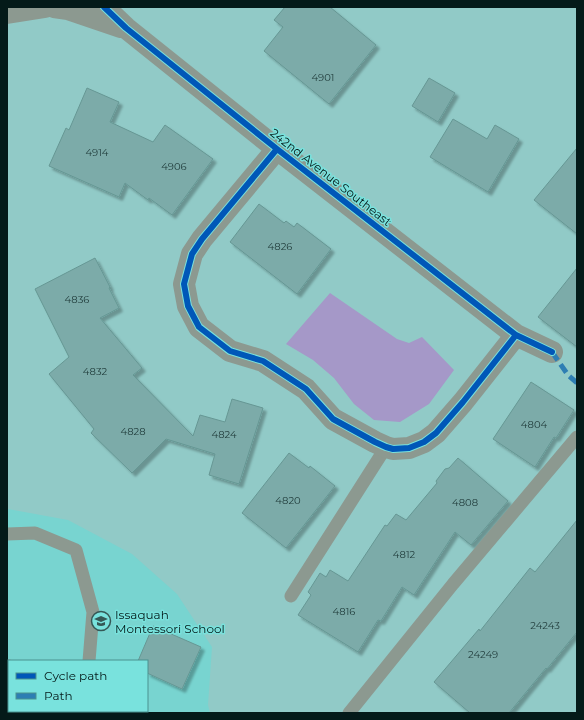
<svg xmlns="http://www.w3.org/2000/svg" width="584" height="720" viewBox="0 0 584 720" font-family="Montserrat,sans-serif">
<style>
.built{fill:#78d4d0;fill-rule:evenodd}
.water{fill:#a598c8}
.building{fill:#7caba9;stroke:#669794;filter:url(#shadow)}
.lines{fill:none;stroke-linecap:round;stroke-linejoin:round}
.lane{stroke:#8c9990;stroke-width:13}
.street{stroke:#8c9990;stroke-width:22}
.quiet{stroke:#2d7eb3;stroke-width:5;stroke-dasharray:10 5;stroke-linecap:butt}
.cycleway-casing{stroke:#79e2dd;stroke-width:8}
.cycleway{stroke:#0057b8;stroke-width:6}
.labels{text-anchor:middle;dominant-baseline:central;stroke-width:3;stroke-linejoin:round;paint-order:stroke}
.number-label{font-size:10px;fill:#223e3d}
.street-label{font-size:12px;fill:#041a19;stroke:#79e2dd}
.poi-label{font-size:12px;fill:#041a19;stroke:#79e2dd;text-anchor:start}
</style>
<defs>
<filter id="shadow"><feDropShadow dx="3.5" dy="3.5" stdDeviation="1" flood-color="#0004"/></filter>
</defs>
<rect width="100%" height="100%" fill="#91cac7"/>
<path class="built" d="M 8,509 L 68,520 L 132,554 L 177,594 L 212,647 L 208,705 L 210,713 L 7,713 L 7,539 ZM 9,661 L 147,661 L 147,711 L 9,711 Z"/>
<path class="water" d="M 330,293 L 397,339 L 409,343 L 422,337 L 454,370 L 429,404 L 400,422 L 374,420 L 354,404 L 334,378 L 313,360 L 286,344 Z"/>
<path class="building" d="M 285,7 L 330,7 L 376,45 L 329,104 L 264,51 L 283,27 L 274,20 Z
M 429,78 L 455,93 L 438,122 L 412,106 Z
M 87,88 L 119,102 L 110,122 L 153,142 L 165,125 L 213,159 L 172,215 L 149,198 L 148,200 L 125,183 L 119,197 L 49,166 L 66,128 L 69,130 Z
M 453,119 L 487,139 L 495,125 L 519,139 L 488,192 L 430,157 Z
M 577,148 L 577,234 L 534,200 Z
M 259,204 L 284,223 L 286,221 L 294,227 L 297,223 L 331,249 L 297,294 L 230,242 Z
M 95,258 L 110,287 L 109,288 L 119,308 L 100,318 L 142,368 L 133,375 L 193,436 L 200,415 L 225,422 L 232,399 L 263,408 L 239,484 L 209,475 L 215,454 L 166,439 L 132,473 L 91,433 L 94,429 L 49,374 L 69,357 L 35,289 Z
M 577,268 L 577,347 L 538,317 Z
M 531,382 L 574,410 L 556,438 L 554,437 L 535,467 L 493,439 Z
M 289,453 L 309,468 L 310,466 L 335,486 L 286,548 L 242,513 Z
M 458,458 L 508,501 L 471,545 L 455,532 L 414,595 L 402,587 L 381,621 L 378,620 L 358,652 L 298,615 L 311,595 L 308,592 L 320,573 L 326,577 L 330,570 L 348,581 L 385,525 L 387,526 L 396,514 L 406,520 L 437,483 L 436,481 L 445,469 L 449,468 Z
M 577,520 L 577,632 L 547,669 L 546,668 L 509,713 L 470,713 L 434,682 L 479,629 L 480,631 L 530,568 L 535,572 Z
M 153,626 L 201,647 L 182,689 L 147,673 L 147,661 L 138,661 Z"/>
<g class="lines">
<path class="lane" d="M 7,534 L 35,533 L 76,550 L 93,612 L 89,661
M 291,596 L 386,447
M 7,666 L 9,666
M 86,713 L 86,711
M 349,713 L 453,584 L 577,437"/>
<path class="street" d="M 54,7 L 68,9 L 121,27
M 104,7 L 126,28 L 277,149 L 516,335 L 552,352
M 7,13 L 45,7
M 277,149 L 202,239 L 192,254 L 184,284 L 188,306 L 199,327 L 230,351 L 263,361 L 306,389 L 333,419 L 375,442 L 386,447 L 393,449 L 409,448 L 424,442 L 436,433 L 463,402 L 516,335"/>
<path class="quiet" d="M 552,352 L 568,375 L 577,383"/>
<defs>
<path id="cycleway" d="M 104,7 L 126,28 L 277,149 L 516,335 L 552,352
M 277,149 L 202,239 L 192,254 L 184,284 L 188,306 L 199,327 L 230,351 L 263,361 L 306,389 L 333,419 L 375,442 L 386,447 L 393,449 L 409,448 L 424,442 L 436,433 L 463,402 L 516,335"/>
</defs>
<use href="#cycleway" class="cycleway-casing"/>
<use href="#cycleway" class="cycleway"/>
</g>
<defs>
<symbol id="school-ring" viewBox="-11 -11 22 22"><circle r="9.5" fill="#79e2dd" stroke="#355856" stroke-width="1.5"/><path d="M0-5L7-2L0 1L-7-2ZM-4 1L0 2.5L4 1V4Q0 6-4 4Z" fill="#355856"/></symbol>
</defs>
<g fill-rule="evenodd">
<use href="#school-ring" x="90" y="610" width="22" height="22"/>
</g>
<g class="labels">
<g class="number-label">
<text x="323" y="77">4901</text>
<text x="97" y="152">4914</text>
<text x="174" y="166">4906</text>
<text x="280" y="246">4826</text>
<text x="77" y="299">4836</text>
<text x="95" y="371">4832</text>
<text x="534" y="424">4804</text>
<text x="133" y="431">4828</text>
<text x="224" y="434">4824</text>
<text x="288" y="500">4820</text>
<text x="465" y="502">4808</text>
<text x="404" y="554">4812</text>
<text x="344" y="611">4816</text>
<text x="545" y="625">24243</text>
<text x="483" y="654">24249</text>
</g>
<g class="street-label">
<text transform="translate(331 177) rotate(38)">242nd Avenue Southeast</text>
</g>
<g class="poi-label">
<text x="115" y="614">Issaquah<tspan x="115" dy="14">Montessori School</tspan></text>
</g>
</g>
<rect width="584" height="720" fill="none" stroke="#041a19" stroke-width="16"/>
<rect x="8" y="660" width="140" height="52" fill="#79e2dd" stroke="#4a928f"/>
<rect x="16" y="673" width="20" height="6" fill="#0057b8" stroke="#4a928f"/>
<text x="44" y="680" font-size="12" fill="#041a19">Cycle path</text>
<rect x="16" y="693" width="20" height="6" fill="#2d7eb3" stroke="#4a928f"/>
<text x="44" y="700" font-size="12" fill="#041a19">Path</text>
</svg>
